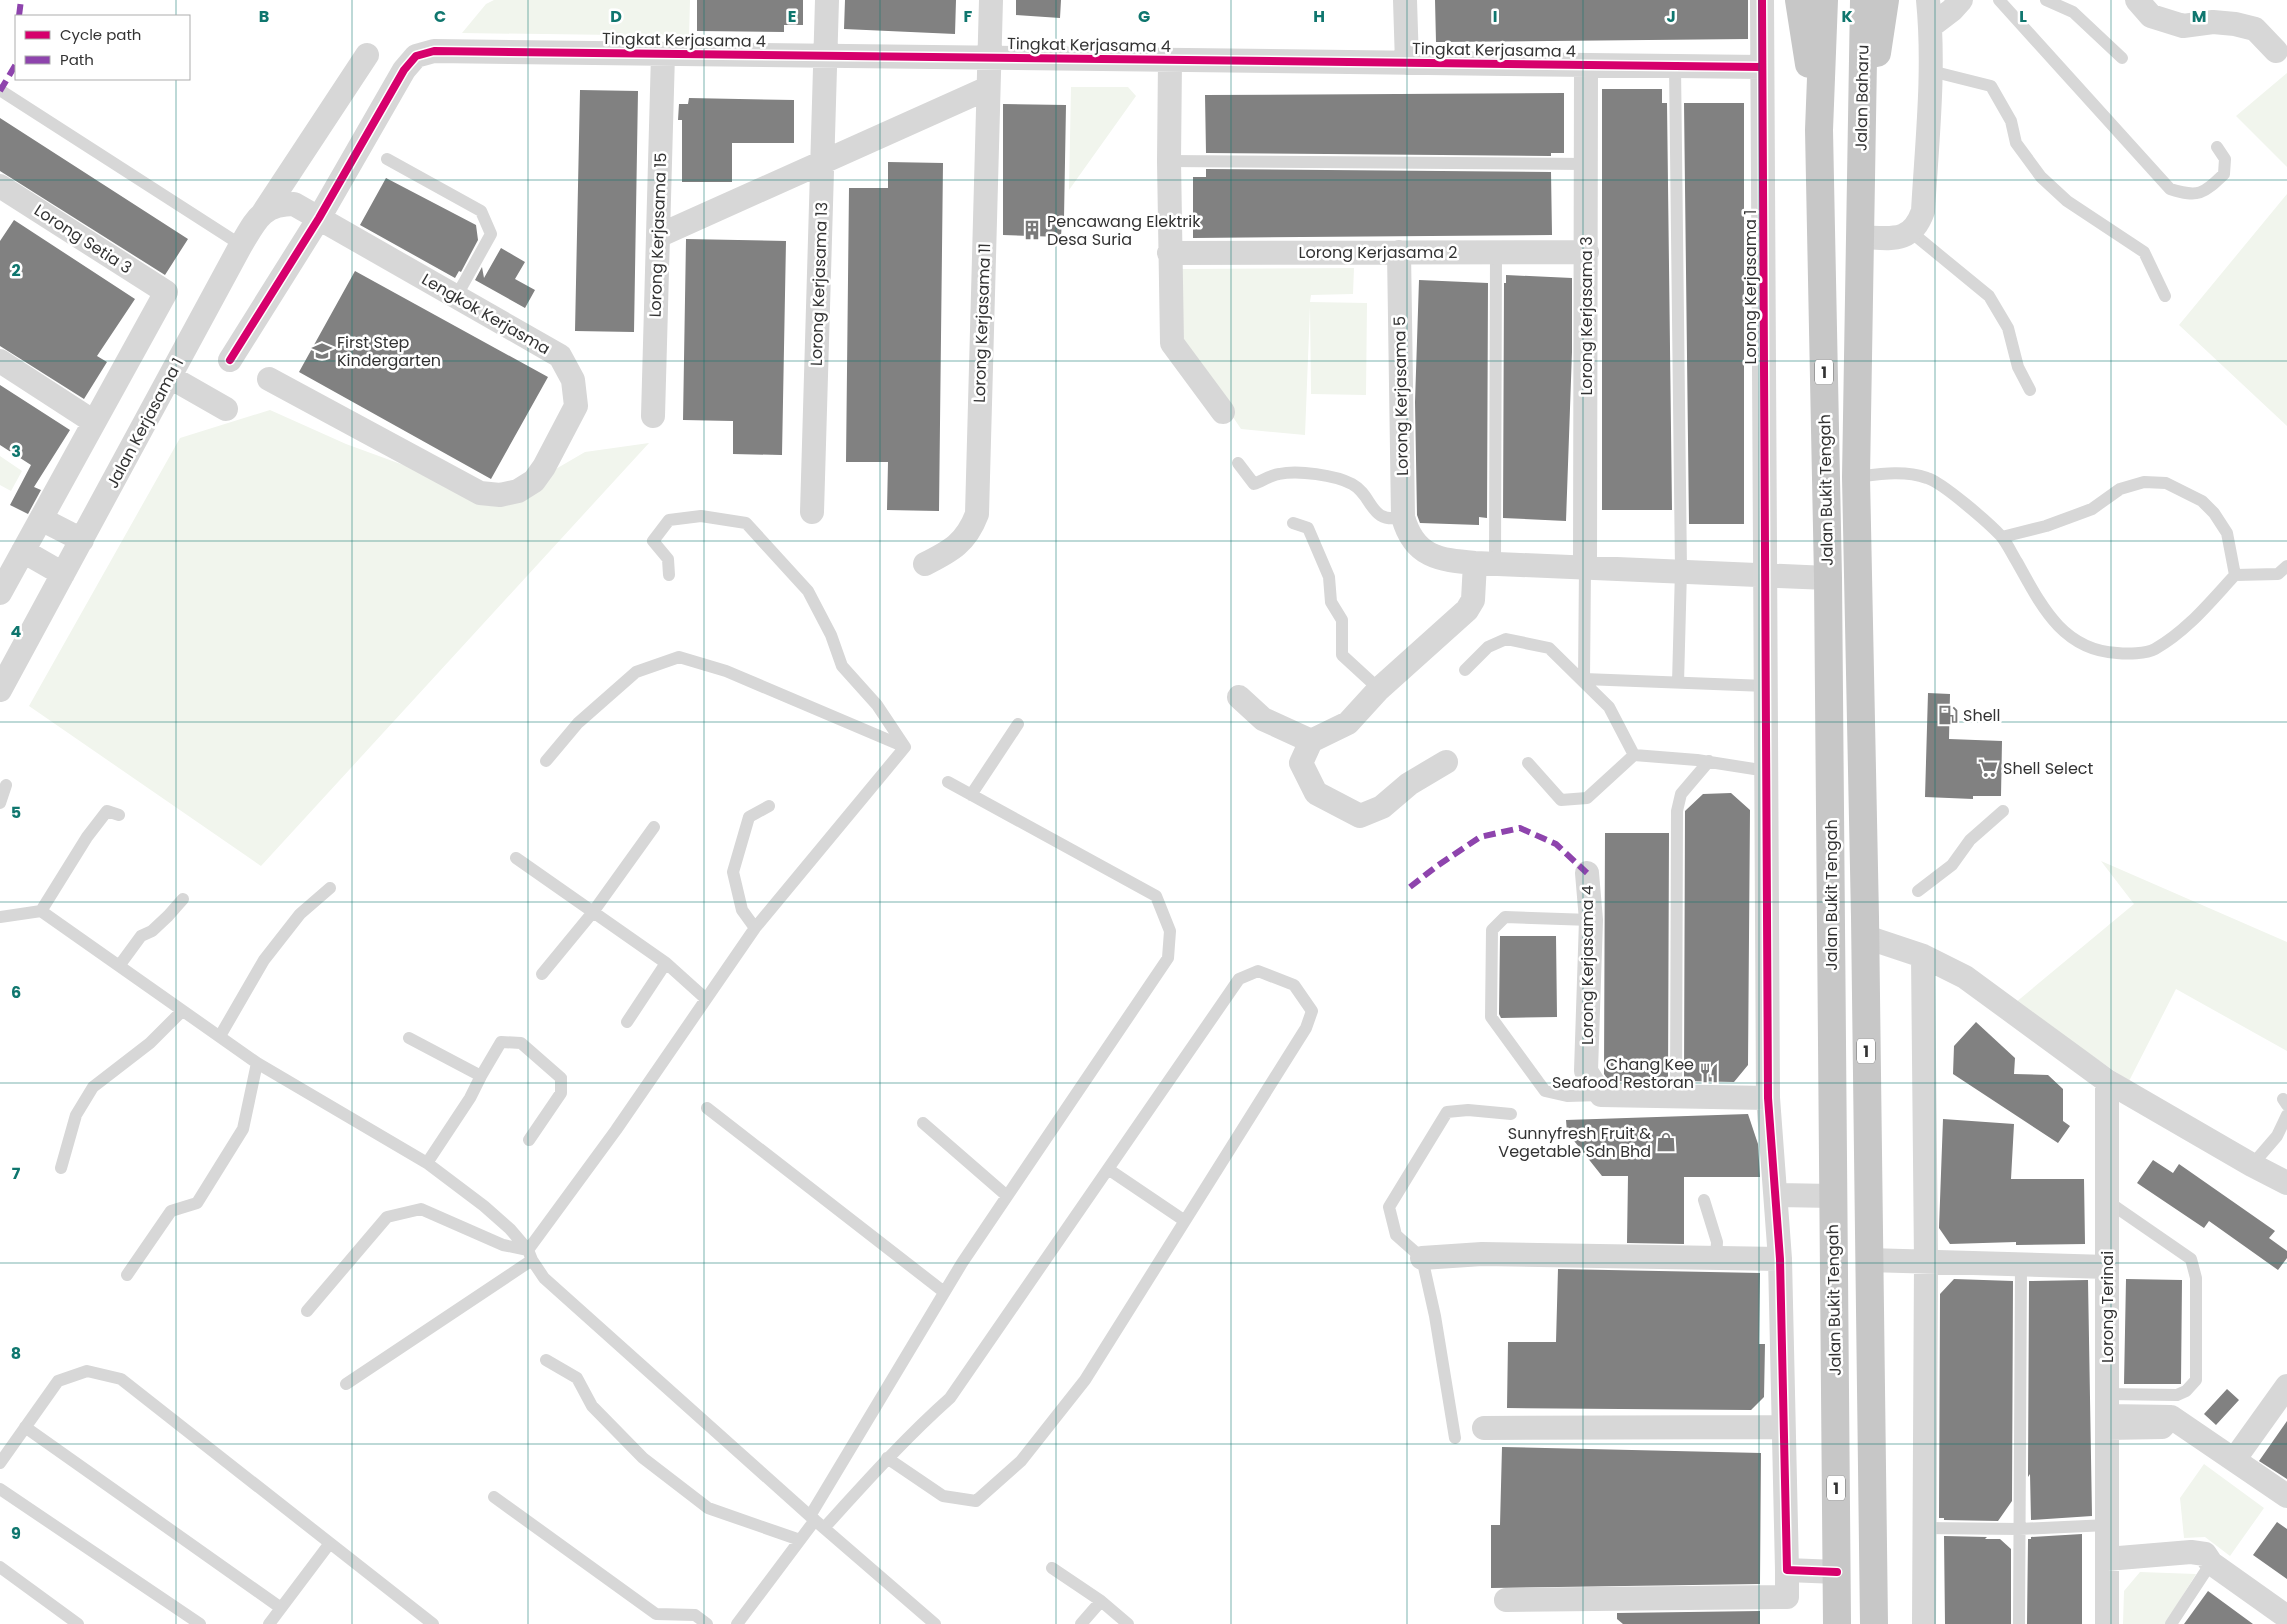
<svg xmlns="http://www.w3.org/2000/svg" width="2287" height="1624" viewBox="0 0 2287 1624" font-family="Poppins,sans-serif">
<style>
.green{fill:#f1f5ed}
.building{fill:#818181}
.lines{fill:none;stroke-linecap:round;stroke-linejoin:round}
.service{stroke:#d7d7d7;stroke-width:12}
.minor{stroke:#d7d7d7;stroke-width:24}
.trunk{stroke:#c7c7c7;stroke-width:28}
.quiet{stroke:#8e44ad;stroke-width:6;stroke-dasharray:12 6;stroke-linecap:butt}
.cycleway-casing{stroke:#fff;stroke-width:11}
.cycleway{stroke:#d6006c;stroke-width:8}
.grid{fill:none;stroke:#0f766e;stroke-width:1;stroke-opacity:0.55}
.labels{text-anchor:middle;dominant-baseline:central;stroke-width:5;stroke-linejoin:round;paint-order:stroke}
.shield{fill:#fff;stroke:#707070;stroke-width:1}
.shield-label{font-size:15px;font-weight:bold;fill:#333}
.street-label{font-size:16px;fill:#333;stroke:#fff}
.poi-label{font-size:16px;fill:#333;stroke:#fff;text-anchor:start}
.grid-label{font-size:16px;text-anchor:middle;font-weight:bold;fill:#0f766e;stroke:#fff;stroke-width:5;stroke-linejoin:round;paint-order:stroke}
</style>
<rect width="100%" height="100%" fill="#fff"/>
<path class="green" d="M 494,0 L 690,0 L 689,36 L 462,33 L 486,4 Z
M 2287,73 L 2287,167 L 2236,116 Z
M 1071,87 L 1128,87 L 1136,96 L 1069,190 Z
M 2287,194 L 2287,426 L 2179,325 Z
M 1354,268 L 1353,294 L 1311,295 L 1310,302 L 1367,303 L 1366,395 L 1311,394 L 1310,306 L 1305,435 L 1241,429 L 1180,338 L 1181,269 Z
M 270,410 L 346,444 L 480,493 L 518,491 L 585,452 L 649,443 L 261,866 L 29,706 L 180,438 Z
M 0,456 L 22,471 L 11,491 L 0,485 Z
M 2101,861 L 2287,942 L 2287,1051 L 2176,989 L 2129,1081 L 2015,1003 L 2134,904 Z
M 2204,1464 L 2264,1508 L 2230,1556 L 2205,1537 L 2184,1538 L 2180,1498 Z
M 2140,1572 L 2196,1574 L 2165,1624 L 2123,1624 L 2124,1591 Z"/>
<path class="building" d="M 697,0 L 803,0 L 803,25 L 784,25 L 784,32 L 697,31 Z
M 845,0 L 956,0 L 955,34 L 844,29 Z
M 1016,0 L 1061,0 L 1060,18 L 1016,15 Z
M 1435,0 L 1748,0 L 1748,39 L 1436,42 Z
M 1602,89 L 1662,89 L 1662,103 L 1667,103 L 1672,510 L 1602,510 Z
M 580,90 L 638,91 L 634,332 L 575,331 Z
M 1564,93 L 1564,153 L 1551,153 L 1551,156 L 1206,153 L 1205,95 Z
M 689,98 L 794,100 L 794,143 L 732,143 L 732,182 L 682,182 L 682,120 L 678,120 L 679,104 L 688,104 Z
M 1684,103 L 1744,103 L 1744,524 L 1689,524 Z
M 1003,104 L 1066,105 L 1064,218 L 1062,218 L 1061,237 L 1003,235 Z
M 0,118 L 188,239 L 165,275 L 0,171 Z
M 888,162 L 943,163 L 939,511 L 887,510 L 888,462 L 846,462 L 849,188 L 888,188 Z
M 1206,169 L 1551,172 L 1552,235 L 1193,238 L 1193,177 L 1206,177 Z
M 386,178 L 476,225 L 478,240 L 461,272 L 459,271 L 455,278 L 360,225 Z
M 14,220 L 135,299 L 97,356 L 107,362 L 84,399 L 0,346 L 0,241 Z
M 686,239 L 786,241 L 782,455 L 733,454 L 733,421 L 683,420 Z
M 501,248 L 525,262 L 515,279 L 535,290 L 525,308 L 475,280 L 482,267 L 484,278 Z
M 355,271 L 548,377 L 491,479 L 299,372 Z
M 1506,275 L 1572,278 L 1572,352 L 1566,521 L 1503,518 L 1504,283 L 1506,283 Z
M 1419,280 L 1488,283 L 1487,518 L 1479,517 L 1479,525 L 1420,523 L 1417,515 L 1415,402 Z
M 0,385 L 70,430 L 34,487 L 41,490 L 28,514 L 10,505 L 31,465 L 0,445 Z
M 1928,693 L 1950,694 L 1949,739 L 2002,741 L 2001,796 L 1973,796 L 1973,799 L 1925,797 Z
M 1731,793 L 1750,810 L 1748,1065 L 1734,1082 L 1684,1081 L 1685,811 L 1703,794 Z
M 1605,833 L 1669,833 L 1668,1082 L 1609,1081 L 1604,1074 Z
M 1500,936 L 1556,936 L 1557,1017 L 1501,1018 L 1499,1014 Z
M 1976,1022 L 2015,1058 L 2014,1074 L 2048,1075 L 2063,1089 L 2063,1121 L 2070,1126 L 2058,1143 L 1953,1074 L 1954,1046 Z
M 1748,1114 L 1758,1144 L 1760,1177 L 1684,1177 L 1684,1244 L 1627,1243 L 1628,1176 L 1602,1176 L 1567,1132 L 1566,1120 Z
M 1943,1119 L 2014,1124 L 2011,1179 L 2084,1179 L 2085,1244 L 2016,1245 L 2016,1242 L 1950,1244 L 1939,1228 Z
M 2153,1160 L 2173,1173 L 2179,1164 L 2275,1231 L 2269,1238 L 2287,1251 L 2287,1258 L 2278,1270 L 2209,1221 L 2204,1228 L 2137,1183 Z
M 1558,1269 L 1760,1273 L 1759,1344 L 1765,1344 L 1764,1397 L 1751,1410 L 1507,1408 L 1508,1342 L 1556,1342 Z
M 1954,1279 L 2013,1281 L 2012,1501 L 1998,1521 L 1944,1520 L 1944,1518 L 1939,1518 L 1940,1294 Z
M 2126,1279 L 2182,1280 L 2181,1384 L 2124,1384 Z
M 2088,1280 L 2092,1516 L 2031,1520 L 2030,1474 L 2028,1477 L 2029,1281 Z
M 2227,1389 L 2239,1400 L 2216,1425 L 2204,1414 Z
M 2287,1421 L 2287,1479 L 2259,1461 Z
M 1502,1447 L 1761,1453 L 1760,1584 L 1491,1588 L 1491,1525 L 1500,1525 Z
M 2277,1522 L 2287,1529 L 2287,1579 L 2253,1555 Z
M 2082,1534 L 2082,1624 L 2027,1624 L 2028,1539 L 2031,1539 L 2031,1537 Z
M 1944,1536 L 1987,1537 L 1985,1539 L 2000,1539 L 2011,1549 L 2011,1624 L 1945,1624 Z
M 2208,1591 L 2253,1624 L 2184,1624 Z
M 1760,1611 L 1760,1624 L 1623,1624 L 1617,1619 L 1617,1613 Z"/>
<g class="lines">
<path class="service" d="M 1999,0 L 2170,189 C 2199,198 2203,194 2224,174 L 2225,159 L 2217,147
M 2046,0 L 2073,12 L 2122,58
M 1675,66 L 1681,570 L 1678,683
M 1931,71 L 1991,86 L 2011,121 L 2016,143 L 2041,177 L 2067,201 L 2144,252 L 2165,296
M 0,90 L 241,245
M 387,159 L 481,211 L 491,234 L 456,297
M 1169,161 L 1586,164
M 1911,232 L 1989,296 L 2008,328 L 2018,367 L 2030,390
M 1238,463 L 1254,484 C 1262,481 1271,475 1279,474 C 1298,470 1335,475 1352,484 C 1374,496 1369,525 1403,517
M 1856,477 C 1880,474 1904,470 1927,478 C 1942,482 1990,524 2001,536 C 2007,543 2012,554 2017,562 C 2041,605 2062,650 2117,653 C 2127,654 2146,654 2155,649 C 2187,631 2210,602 2235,575 L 2278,574 L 2287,566
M 1293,523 L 1308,528 L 1329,577 L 1331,602 L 1342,620 L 1342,655 L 1379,689
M 2002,537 L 2046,526 L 2092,509 L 2120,489 L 2144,482 L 2166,483 L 2202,501 L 2214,513 L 2227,533 L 2235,575
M 1495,562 L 1496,252
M 1585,567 L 1584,679 L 1766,686
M 1465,670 L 1488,647 L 1506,639 L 1549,648 L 1609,707 L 1634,755
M 546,761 L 578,723 L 636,672 L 679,657 L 726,671 L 905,747
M 1528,763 L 1561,800 L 1587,798 L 1634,755 L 1697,760 L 1767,771
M 971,795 L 1018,724
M 0,803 L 6,785
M 516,858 L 666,963 L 706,999
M 1918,891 L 1952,865 L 1970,840 L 2003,811
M 41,911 L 87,837 L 107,811 L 119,815
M 0,917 L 41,911 L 257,1063 L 427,1163 L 484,1206 L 510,1229 L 528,1250 L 616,1130 L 755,928 L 905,747 L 877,705 L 842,666 L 831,635 L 808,591 L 746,523 L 701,516 L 669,520 L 653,541 L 668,559 L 669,575
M 1591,920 L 1505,917 L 1492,930 L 1491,1017 L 1545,1091 L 1567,1096 L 1601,1095
M 755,928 L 742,910 L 733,872 L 749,817 L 769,806
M 119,966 L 141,936 L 152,931 L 168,916 L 183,899
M 542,974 L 593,912 L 654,827
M 627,1022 L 666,963
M 220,1036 L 264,960 L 300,914 L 330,888
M 409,1038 L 481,1076 L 470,1098 L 427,1163
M 481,1076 L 501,1042 L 521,1043 L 561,1078 L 561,1093 L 529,1140
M 1676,1096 L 1677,811 L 1681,794 L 1709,761
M 2283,1099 L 2287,1105
M 707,1108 L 944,1292
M 923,1123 L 1007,1196
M 2252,1165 L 2277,1136 L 2287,1115
M 61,1168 L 76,1115 L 93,1087 L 150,1043 L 182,1011
M 1108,1169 L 1185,1221
M 1704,1200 L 1717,1242 L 1716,1258
M 2107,1201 L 2191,1259 L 2196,1278 L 2196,1380 L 2186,1391 L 2177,1395 L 2107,1394
M 127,1275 L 171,1211 L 197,1203 L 243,1129 L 257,1063
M 307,1311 L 387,1217 L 421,1209 L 503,1245 L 528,1250 L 532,1260 L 544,1278 L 810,1516 L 935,1624
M 546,1360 L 577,1378 L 592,1406 L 643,1458 L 708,1508 L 800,1540
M 346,1384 L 532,1260
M 25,1427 L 281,1608
M 1455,1438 L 1435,1316 L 1422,1258 L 1396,1235 L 1389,1207 L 1447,1112 L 1468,1110 L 1511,1114
M 0,1463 L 58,1381 L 87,1371 L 121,1379 L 433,1624
M 0,1489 L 200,1624
M 494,1497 L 656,1614 L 695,1615 L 707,1624
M 810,1516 L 962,1263 L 1168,958 L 1170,931 L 1156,896 L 948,782
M 824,1528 C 865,1483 905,1438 950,1398 L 1239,979 L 1258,971 L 1294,985 L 1312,1011 L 1306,1028 L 1085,1380 L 1021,1461 L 976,1501 L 943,1496 L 887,1458
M 1923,1528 L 2019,1529 L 2108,1525
M 0,1567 L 78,1624
M 1052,1568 L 1101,1601 L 1128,1624
M 269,1624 L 330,1543
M 737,1624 L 815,1520
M 1081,1624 L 1101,1601
M 2019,1624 L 2021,1264
M 2171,1624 L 2211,1563"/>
<path class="minor" d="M 1405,0 L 1407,63
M 1762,0 L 1768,1098 L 1780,1259 L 1787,1570 L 1837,1572
M 2137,0 L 2151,16 L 2183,26 L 2213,22 L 2235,24 L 2255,29 L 2276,51
M 1931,26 L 1952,10 L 1961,0
M 1170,60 L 1169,161 L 1172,343 L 1223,412
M 0,186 L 166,292 L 0,593
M 263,213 L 367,55
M 658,236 L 988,88
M 1860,237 C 1890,238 1911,245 1923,211 C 1927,141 1935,70 1928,0
M 1399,252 L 1403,517 C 1414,557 1439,560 1475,563 L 1828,578
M 1169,253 L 1587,252
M 230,360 L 319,218 L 404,70 L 416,56 L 434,51 L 1762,67
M 0,361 L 94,422
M 170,377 L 226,409
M 653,416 L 663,54
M 812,512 L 827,0
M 41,519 L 82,540
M 23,551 L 63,574
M 925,564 C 951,551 966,543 977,514 L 991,0
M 1585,567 L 1586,65
M 0,690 L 241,245 C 256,220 262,204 294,204 L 560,356 L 573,380 L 576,406 L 544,467 L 534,481 L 518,491 L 500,495 L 480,493 L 269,379
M 1239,697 L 1263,719 L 1311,741
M 1446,762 L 1409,784 L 1382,807 L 1360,816 L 1316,793 L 1301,763 L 1311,741 L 1348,723 L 1379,689 L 1467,610 L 1473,600 L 1475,563
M 1587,873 L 1591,920 L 1586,1071 L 1601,1095 L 1768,1098
M 1866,937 L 1923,956 L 1965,977 L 2107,1081 L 2252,1165 L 2287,1183
M 1923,956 L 1926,1262 L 1924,1624
M 2107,1081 L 2107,1624
M 1776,1195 L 1833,1196
M 1422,1258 L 1482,1254 L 1780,1259
M 1868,1260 L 2107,1267
M 2171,1417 L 2287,1496
M 1484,1428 L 1783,1427
M 2107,1428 L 2162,1427 L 2171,1417 L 2108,1416
M 2234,1460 L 2287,1386
M 2107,1559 L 2191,1552 L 2205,1554 L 2211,1563 L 2287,1617
M 1506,1600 L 1787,1597 L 1787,1570"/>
<path class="trunk" d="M 1799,0 L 1809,64
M 1824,0 L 1819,130 L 1828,578 L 1837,1624
M 1864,0 L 1856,477 L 1865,917 L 1874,1624
M 1877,53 L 1885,0"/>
<path class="quiet" d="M 19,16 L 21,0
M 0,91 L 16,64
M 1410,887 L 1437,866 L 1480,837 L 1520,828 L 1556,844 L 1587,873"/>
<defs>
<path id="cycleway" d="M 1762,0 L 1768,1098 L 1780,1259 L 1787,1570 L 1837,1572
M 230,360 L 319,218 L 404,70 L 416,56 L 434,51 L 1762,67"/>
</defs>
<use href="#cycleway" class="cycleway-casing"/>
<use href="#cycleway" class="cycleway"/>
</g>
<path class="grid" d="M 176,0 L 176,16M 352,0 L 352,1624M 528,0 L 528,1624M 704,0 L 704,1624M 880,0 L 880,1624M 1056,0 L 1056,1624M 1231,0 L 1231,1624M 1407,0 L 1407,1624M 1583,0 L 1583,1624M 1759,0 L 1759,1624M 1935,0 L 1935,1624M 2111,0 L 2111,1624M 176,79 L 176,1624M 0,180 L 2287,180M 0,361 L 2287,361M 0,541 L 2287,541M 0,722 L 2287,722M 0,902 L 2287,902M 0,1083 L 2287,1083M 0,1263 L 2287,1263M 0,1444 L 2287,1444"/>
<defs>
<symbol id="building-bare" viewBox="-9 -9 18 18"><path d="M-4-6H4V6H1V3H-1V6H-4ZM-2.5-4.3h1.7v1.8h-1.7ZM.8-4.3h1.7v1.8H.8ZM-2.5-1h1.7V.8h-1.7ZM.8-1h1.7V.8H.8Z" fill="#7a7a7a" stroke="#fff" stroke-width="2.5" paint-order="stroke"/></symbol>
<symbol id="school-bare" viewBox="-9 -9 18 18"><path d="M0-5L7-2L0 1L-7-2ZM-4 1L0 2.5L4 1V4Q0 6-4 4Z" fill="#7a7a7a" stroke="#fff" stroke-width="2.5" paint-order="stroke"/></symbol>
<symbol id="fuel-bare" viewBox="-9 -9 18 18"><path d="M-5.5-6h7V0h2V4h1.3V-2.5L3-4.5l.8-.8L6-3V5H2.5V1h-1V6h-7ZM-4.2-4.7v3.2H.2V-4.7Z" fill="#7a7a7a" stroke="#fff" stroke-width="2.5" paint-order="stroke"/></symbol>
<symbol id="supermarket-bare" viewBox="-9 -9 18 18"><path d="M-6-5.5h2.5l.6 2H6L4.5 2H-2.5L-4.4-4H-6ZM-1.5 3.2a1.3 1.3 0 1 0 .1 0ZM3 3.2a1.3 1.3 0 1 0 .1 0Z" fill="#7a7a7a" stroke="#fff" stroke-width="2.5" paint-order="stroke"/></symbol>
<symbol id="restaurant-bare" viewBox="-9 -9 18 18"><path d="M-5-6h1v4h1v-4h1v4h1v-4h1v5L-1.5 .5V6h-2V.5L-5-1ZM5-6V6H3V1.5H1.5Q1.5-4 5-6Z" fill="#7a7a7a" stroke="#fff" stroke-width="2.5" paint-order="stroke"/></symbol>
<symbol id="shop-bare" viewBox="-9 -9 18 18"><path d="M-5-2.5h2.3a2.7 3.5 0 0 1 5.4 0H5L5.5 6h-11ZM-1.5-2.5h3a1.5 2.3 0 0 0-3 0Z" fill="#7a7a7a" stroke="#fff" stroke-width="2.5" paint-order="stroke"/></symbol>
</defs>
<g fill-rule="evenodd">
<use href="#building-bare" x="1018" y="216" width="28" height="28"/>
<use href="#school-bare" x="308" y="337" width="28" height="28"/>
<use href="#fuel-bare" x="1934" y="701" width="28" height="28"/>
<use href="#supermarket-bare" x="1974" y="754" width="28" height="28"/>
<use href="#restaurant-bare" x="1695" y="1059" width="28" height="28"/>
<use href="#shop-bare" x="1652" y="1128" width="28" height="28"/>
</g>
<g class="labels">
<g class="shield">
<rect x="1815" y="359.5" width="18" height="25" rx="4"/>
<rect x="1857" y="1038.5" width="18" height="25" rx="4"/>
<rect x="1827" y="1475.5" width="18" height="25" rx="4"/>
</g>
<g class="shield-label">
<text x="1824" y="372">1</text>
<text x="1866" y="1051">1</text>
<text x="1836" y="1488">1</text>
</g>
<g class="street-label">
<text transform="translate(684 40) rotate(1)">Tingkat Kerjasama 4</text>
<text transform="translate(1089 45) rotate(1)">Tingkat Kerjasama 4</text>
<text transform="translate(1494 50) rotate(1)">Tingkat Kerjasama 4</text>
<text transform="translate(1862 98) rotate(-89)">Jalan Baharu</text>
<text transform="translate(658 235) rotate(-88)">Lorong Kerjasama 15</text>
<text transform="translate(83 239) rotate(33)">Lorong Setia 3</text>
<text x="1378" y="252">Lorong Kerjasama 2</text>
<text transform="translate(819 284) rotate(-88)">Lorong Kerjasama 13</text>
<text transform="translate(1750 287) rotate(-90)">Lorong Kerjasama 1</text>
<text transform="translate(486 314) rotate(30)">Lengkok Kerjasma</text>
<text transform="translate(1586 316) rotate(-90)">Lorong Kerjasama 3</text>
<text transform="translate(982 323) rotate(-88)">Lorong Kerjasama 11</text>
<text transform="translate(1401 396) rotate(-91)">Lorong Kerjasama 5</text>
<text transform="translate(145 423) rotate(-62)">Jalan Kerjasama 1</text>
<text transform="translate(1826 490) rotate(-91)">Jalan Bukit Tengah</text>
<text transform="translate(1831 895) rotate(-90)">Jalan Bukit Tengah</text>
<text transform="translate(1587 965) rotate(-90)">Lorong Kerjasama 4</text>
<text transform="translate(1834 1300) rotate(-91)">Jalan Bukit Tengah</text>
<text transform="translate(2107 1307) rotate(-90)">Lorong Terinai</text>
</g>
<g class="poi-label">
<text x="1047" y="221">Pencawang Elektrik<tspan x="1047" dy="18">Desa Suria</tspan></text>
<text x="337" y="342">First Step<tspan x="337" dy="18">Kindergarten</tspan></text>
<text x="1963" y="715">Shell</text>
<text x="2003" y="768">Shell Select</text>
<text x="1694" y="1064" text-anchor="end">Chang Kee<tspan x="1694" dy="18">Seafood Restoran</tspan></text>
<text x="1651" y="1133" text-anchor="end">Sunnyfresh Fruit &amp;<tspan x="1651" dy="18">Vegetable Sdn Bhd</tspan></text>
</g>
</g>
<g class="grid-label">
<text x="264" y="22">B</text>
<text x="440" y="22">C</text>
<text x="616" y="22">D</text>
<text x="792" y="22">E</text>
<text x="968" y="22">F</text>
<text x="1144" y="22">G</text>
<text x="1319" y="22">H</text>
<text x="1495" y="22">I</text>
<text x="1671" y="22">J</text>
<text x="1847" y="22">K</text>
<text x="2023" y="22">L</text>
<text x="2199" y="22">M</text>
<text x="16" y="276">2</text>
<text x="16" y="457">3</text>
<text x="16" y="637">4</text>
<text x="16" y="818">5</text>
<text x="16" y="998">6</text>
<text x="16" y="1179">7</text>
<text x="16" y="1359">8</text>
<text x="16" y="1539">9</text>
</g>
<rect x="15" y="15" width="175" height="65" fill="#ffffff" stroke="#adadad"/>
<rect x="25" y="31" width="25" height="8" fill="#d6006c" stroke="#adadad"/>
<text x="60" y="40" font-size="15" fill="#333333">Cycle path</text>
<rect x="25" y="56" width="25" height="8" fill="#8e44ad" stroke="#adadad"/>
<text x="60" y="65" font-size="15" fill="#333333">Path</text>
</svg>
